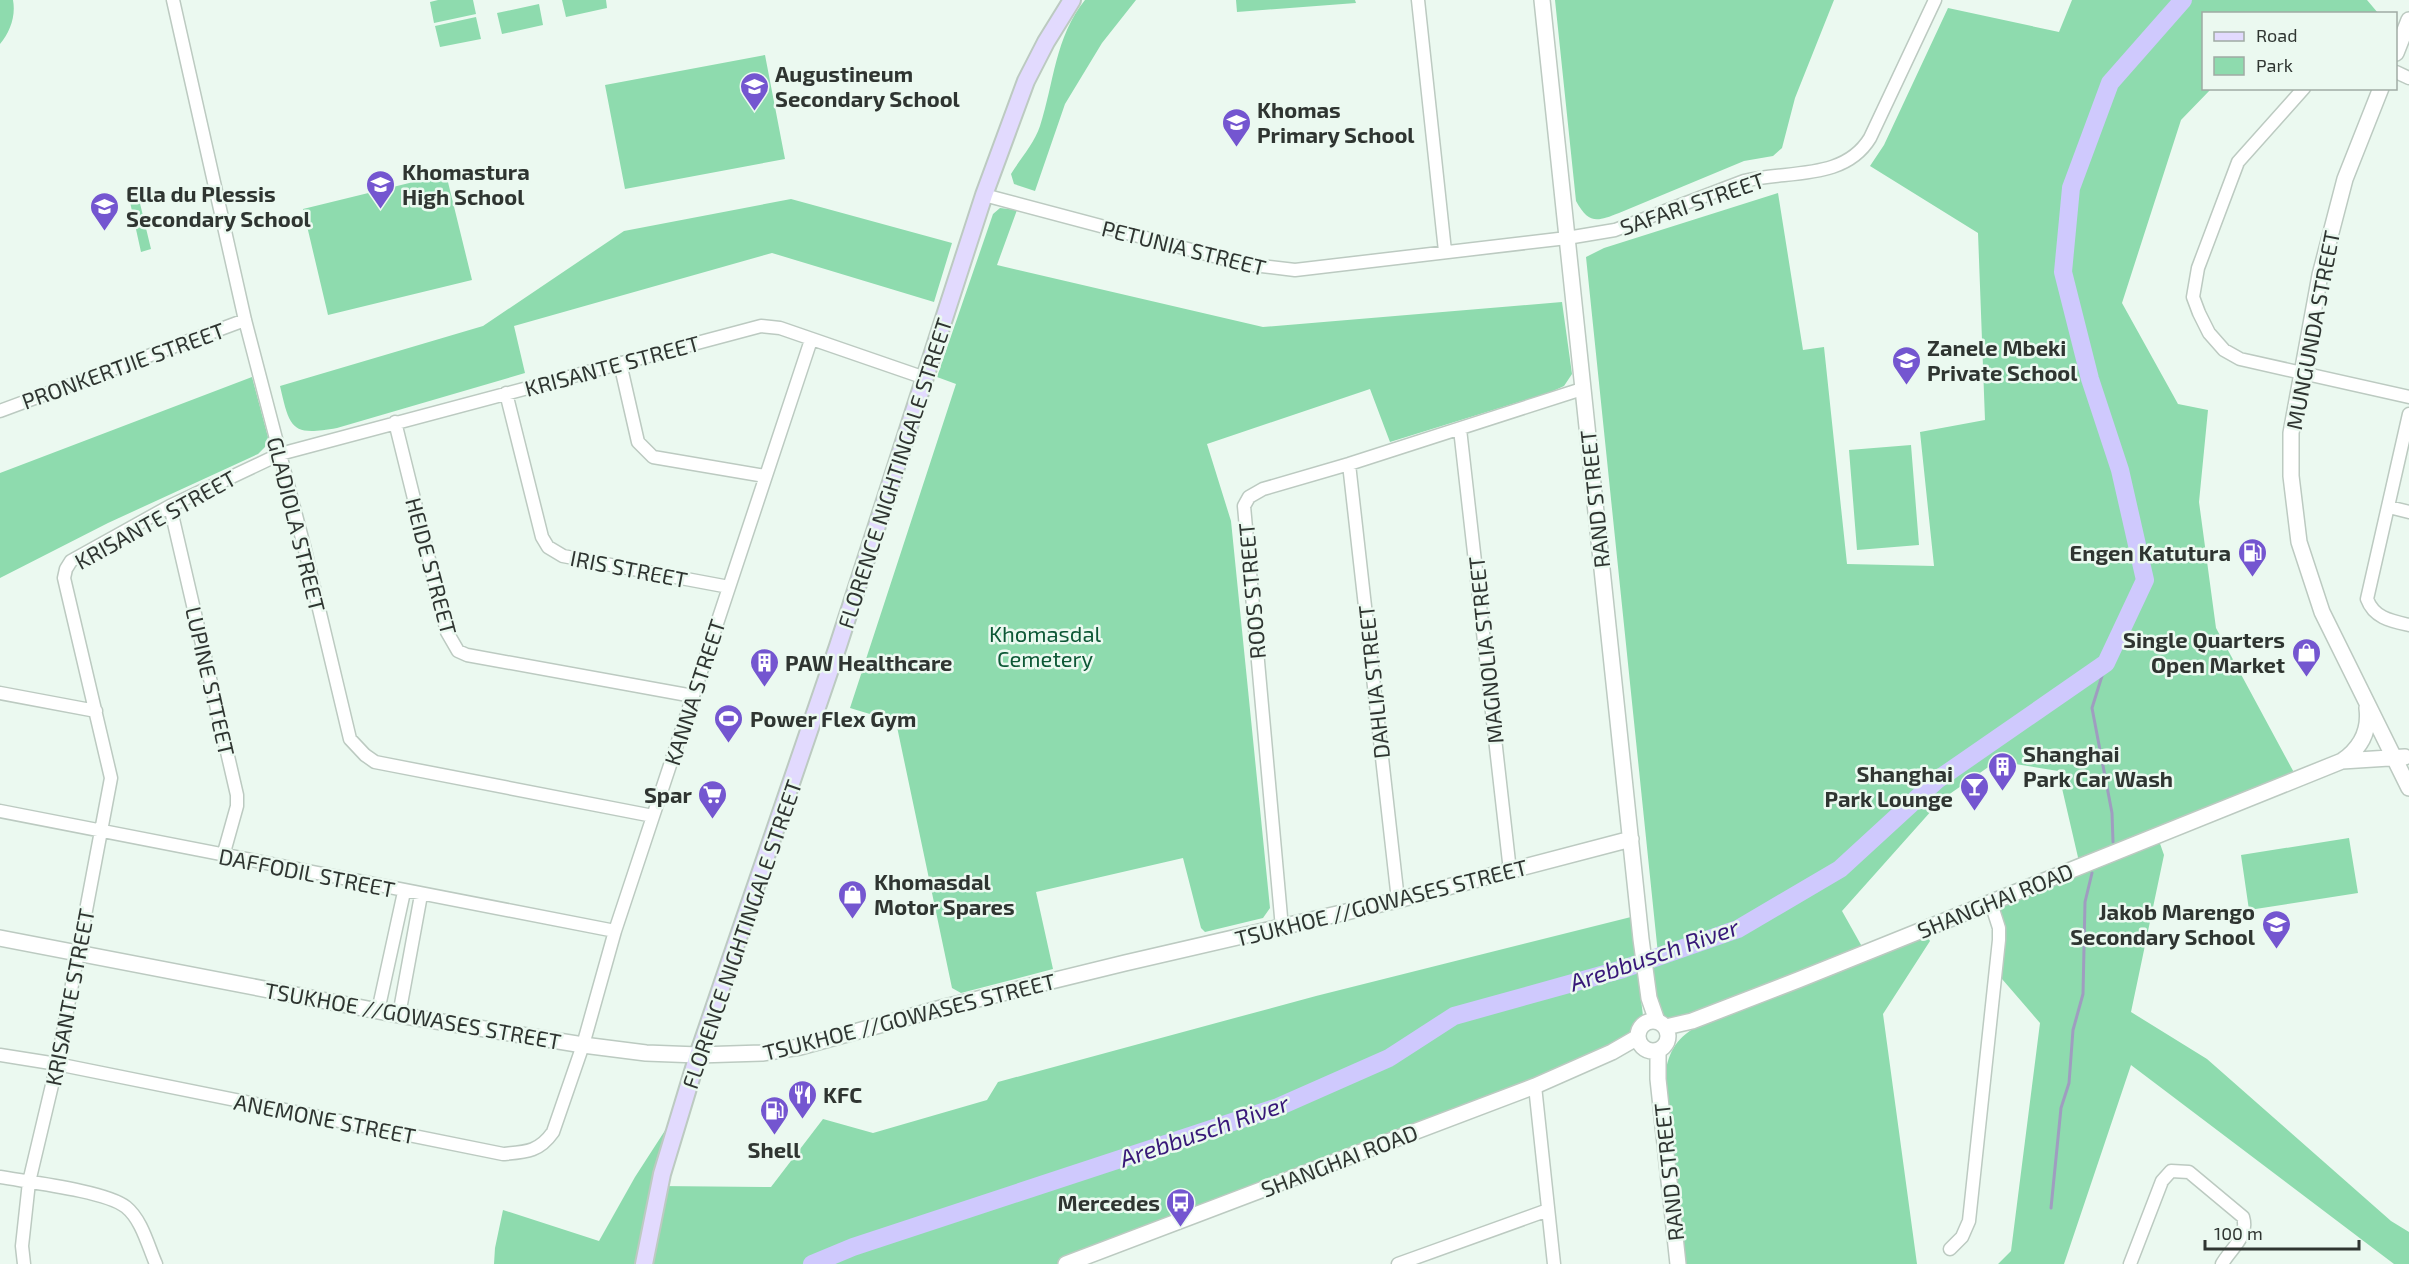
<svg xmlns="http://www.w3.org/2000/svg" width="2409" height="1264" viewBox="0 0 2409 1264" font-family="'Exo 2',sans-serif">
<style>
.green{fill:#8edbae;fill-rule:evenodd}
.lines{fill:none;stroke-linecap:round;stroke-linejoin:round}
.stream{stroke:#9f9dc0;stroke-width:3}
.river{stroke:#cfc9fd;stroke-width:18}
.minor-casing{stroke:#bccac1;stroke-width:15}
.tertiary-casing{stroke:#bccac1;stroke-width:18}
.secondary-casing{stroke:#bccac1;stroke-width:20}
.minor{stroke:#fff;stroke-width:12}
.tertiary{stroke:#fff;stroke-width:15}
.secondary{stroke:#e2dafe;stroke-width:16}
.labels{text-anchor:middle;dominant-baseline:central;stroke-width:5;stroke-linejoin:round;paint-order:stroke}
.poi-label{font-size:22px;font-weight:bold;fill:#2f3531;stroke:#ebf9f0;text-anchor:start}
.street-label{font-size:22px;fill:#2f3531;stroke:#ebf9f0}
.park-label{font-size:22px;fill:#0d5836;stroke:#ebf9f0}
.water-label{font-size:24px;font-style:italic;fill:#381879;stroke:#ebf9f0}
</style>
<rect width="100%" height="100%" fill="#ebf9f0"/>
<path class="green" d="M 0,0 L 13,0 C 16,16 10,32 0,44 Z
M 438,0 L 473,0 L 476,14 L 434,23 L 430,2 Z
M 562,0 L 606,0 L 607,8 L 566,17 Z
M 1085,0 L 1136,0 L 1102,43 L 1065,104 L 1035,191 L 1014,184 L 1011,174 C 1020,159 1034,144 1040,126 C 1054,83 1055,37 1085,0 Z
M 1236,0 L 1355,0 L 1356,3 L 1237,12 Z
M 1555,0 L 1834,0 L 1795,98 L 1782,148 L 1773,156 L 1744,161 L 1619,213 C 1596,222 1589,224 1576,201 Z
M 2072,0 L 2367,0 L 2378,13 L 2204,14 L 2204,88 L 2211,89 L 2181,120 L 2122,303 L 2178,404 L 2208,410 L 2199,502 L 2216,628 L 2298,780 L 2157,835 L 2164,855 L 2131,1012 L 2207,1059 L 2391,1221 L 2409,1232 L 2409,1264 L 2394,1264 L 2131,1065 L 2064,1264 L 1998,1264 L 2011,1251 L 2040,1023 L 1996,972 L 1999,940 L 1991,903 L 2080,866 L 2058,771 L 1997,761 L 1941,800 L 1842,911 L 1865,952 L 1666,1027 L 1645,961 L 1738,929 L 1840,869 L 1913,802 L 1839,868 L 1735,928 L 1658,954 L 1586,257 L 1604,248 L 1778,193 L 1803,350 L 1824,347 L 1847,564 L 1934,566 L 1920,432 L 1985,420 L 1978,233 L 1870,166 L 1884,145 L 1948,8 L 2059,32 ZM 2088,374 L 2121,470 L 2145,580 L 2106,662 L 2142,577 L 2119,471 Z
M 539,4 L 543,25 L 502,34 L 497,13 Z
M 476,17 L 481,39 L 440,47 L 435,26 Z
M 765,55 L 785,159 L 625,189 L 605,85 Z
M 446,174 L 472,280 L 328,315 L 303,209 Z
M 137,191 L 151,249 L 141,252 L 128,193 Z
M 791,199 L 952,243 L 934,302 L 772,253 L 514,326 L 525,373 L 337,428 C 292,436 290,430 280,386 L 483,326 L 624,231 Z
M 1000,208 L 1017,210 L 997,265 L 1263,327 L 1562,302 L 1572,374 L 1564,386 L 1551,392 L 1390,442 L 1370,389 L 1207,444 L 1231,521 L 1270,908 L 1263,918 L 1205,932 L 1201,928 L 1183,858 L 1036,892 L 1053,969 L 961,993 L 952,988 L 896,722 L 850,708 L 956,384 L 937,377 L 993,214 Z
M 252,377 L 268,437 L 265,447 L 258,454 L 108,523 L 0,578 L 0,473 Z
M 1911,445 L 1919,545 L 1857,550 L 1849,450 Z
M 2349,838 L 2358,893 L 2249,910 L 2241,855 Z
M 1631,917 L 1644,1024 L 1639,1029 L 1638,1037 L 1612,1052 L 1066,1264 L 494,1264 L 495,1248 L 503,1210 L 599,1241 L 635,1177 L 686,1098 L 659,1186 L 771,1187 L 823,1119 L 873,1133 L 987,1100 L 998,1082 L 1316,996 Z
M 1927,936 L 1930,941 L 1883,1014 L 1917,1264 L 1685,1264 L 1665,1078 C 1667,1055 1675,1039 1696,1027 Z"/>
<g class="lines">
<path class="stream" d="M 2106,663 L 2092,708 L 2112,813 L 2113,842
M 2051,1208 L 2061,1108 L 2069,1083 L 2073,1030 L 2083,994 L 2085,902 L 2092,873"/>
<path class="river" d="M 812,1264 L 853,1247 L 1278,1107 L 1389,1058 L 1454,1016 L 1623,969 L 1738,929 L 1840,869 L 1937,780 L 2106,663 L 2145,580 L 2120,470 L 2090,379 L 2063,272 L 2071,188 L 2110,83 L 2183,0"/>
<defs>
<path id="minor" d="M 173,0 L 245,320 L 304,546 L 350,739 L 365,755 L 375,762 L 653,816
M 1418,0 L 1445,251
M 2396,72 L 2409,78
M 2304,88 L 2238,162 L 2198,268 L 2193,297 L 2199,313 L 2209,333 L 2224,350 L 2240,359 L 2409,397
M 984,195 L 1244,264 L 1295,270 L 1567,238 L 1615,230 L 1744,181 C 1787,170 1844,181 1870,138 L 1935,0
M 620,363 L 638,442 L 653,457 L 765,476
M 506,393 L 542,537 L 548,547 L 563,556 L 729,587
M 0,411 L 245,320
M 2409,414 L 2367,599 C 2374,618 2391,621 2409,625
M 395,422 L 447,632 L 458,651 L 467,655 L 693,696
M 1460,429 L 1510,871
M 1349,464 L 1398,900
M 170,506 L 237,795 L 237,806 L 223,856
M 2389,507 L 2409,512
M 0,693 L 96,711
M 0,811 L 615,931
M 1282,928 L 1244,506 L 1249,497 L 1263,489 L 1349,464 L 1582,389
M 378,1011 L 404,892
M 399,1015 L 421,895
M 0,1055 L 57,1064 L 503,1154 C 526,1152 539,1152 553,1132 L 583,1045 L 615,931 L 811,340
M 1535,1086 L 1554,1264
M 0,1177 C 28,1182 106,1191 126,1207 C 142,1220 148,1246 156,1264
M 1950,1249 L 1962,1237 L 1969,1221 L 1999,940 L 1999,928 L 1991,903
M 24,1264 L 22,1246 L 29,1182 L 57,1064 L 111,778 L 64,578 L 66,569 L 71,561 L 170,506 L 280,454 L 761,326 L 780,328 L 925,378
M 1398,1264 L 1548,1210
M 2130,1264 L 2162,1181 L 2171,1171 L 2189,1172 L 2243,1217 C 2249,1237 2231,1248 2222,1264"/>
<path id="tertiary" d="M 1542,0 L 1641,939 L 1649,998 L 1657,1021
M 2396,53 L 2409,20
M 2381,88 L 2345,179 L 2320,275 L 2291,433 L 2291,476 L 2299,542 L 2322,612 L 2409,788
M 2342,761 C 2361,748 2370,731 2367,708
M 0,938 L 399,1015 L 583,1045 L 646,1053 L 698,1055 L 762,1053 L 800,1047 L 945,1007 L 1125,963 L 1398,900 L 1631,839
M1638 1036a15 15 0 1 1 30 0a15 15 0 1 1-30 0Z
M 1666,1027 L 1692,1021 L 1798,980 L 2342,761 L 2405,757
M 1658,1051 L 1658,1079 L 1678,1264
M 1066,1264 L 1535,1086 L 1612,1052 L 1638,1037"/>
<path id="secondary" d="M 644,1264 L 662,1174 L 698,1055 L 838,646 L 984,195 L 1026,81 L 1046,42 L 1072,0"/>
</defs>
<use href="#minor" class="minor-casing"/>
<use href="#tertiary" class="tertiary-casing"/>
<use href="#secondary" class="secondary-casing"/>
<use href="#minor" class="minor"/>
<use href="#tertiary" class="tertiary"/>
<use href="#secondary" class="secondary"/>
</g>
<defs>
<symbol id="school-pin" viewBox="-11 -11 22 30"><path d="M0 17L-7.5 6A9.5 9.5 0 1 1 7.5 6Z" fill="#7456d0" stroke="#ebf9f0"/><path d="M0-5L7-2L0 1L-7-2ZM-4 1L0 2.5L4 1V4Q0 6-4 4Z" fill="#fff"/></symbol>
<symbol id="fuel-pin" viewBox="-11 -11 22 30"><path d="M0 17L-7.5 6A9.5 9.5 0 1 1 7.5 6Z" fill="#7456d0" stroke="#ebf9f0"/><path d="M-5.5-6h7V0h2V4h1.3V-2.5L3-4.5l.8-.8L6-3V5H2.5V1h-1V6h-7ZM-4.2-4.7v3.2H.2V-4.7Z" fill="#fff"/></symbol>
<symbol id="shop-pin" viewBox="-11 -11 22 30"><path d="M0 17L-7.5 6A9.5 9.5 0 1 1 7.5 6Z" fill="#7456d0" stroke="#ebf9f0"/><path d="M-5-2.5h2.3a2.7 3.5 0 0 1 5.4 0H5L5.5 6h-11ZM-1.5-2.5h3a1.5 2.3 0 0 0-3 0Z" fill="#fff"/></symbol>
<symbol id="building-pin" viewBox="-11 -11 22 30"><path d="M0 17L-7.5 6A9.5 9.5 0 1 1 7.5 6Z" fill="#7456d0" stroke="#ebf9f0"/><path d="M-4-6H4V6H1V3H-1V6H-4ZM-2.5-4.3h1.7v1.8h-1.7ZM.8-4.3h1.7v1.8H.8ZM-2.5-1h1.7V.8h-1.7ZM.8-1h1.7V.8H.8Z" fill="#fff"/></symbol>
<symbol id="stadium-pin" viewBox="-11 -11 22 30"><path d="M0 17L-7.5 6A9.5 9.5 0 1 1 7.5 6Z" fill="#7456d0" stroke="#ebf9f0"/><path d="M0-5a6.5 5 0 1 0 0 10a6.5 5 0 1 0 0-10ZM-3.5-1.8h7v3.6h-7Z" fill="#fff"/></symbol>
<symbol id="bar-pin" viewBox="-11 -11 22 30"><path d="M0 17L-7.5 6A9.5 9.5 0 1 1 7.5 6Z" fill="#7456d0" stroke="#ebf9f0"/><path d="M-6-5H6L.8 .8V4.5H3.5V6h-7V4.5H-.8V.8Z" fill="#fff"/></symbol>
<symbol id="supermarket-pin" viewBox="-11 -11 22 30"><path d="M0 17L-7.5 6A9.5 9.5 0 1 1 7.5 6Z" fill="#7456d0" stroke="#ebf9f0"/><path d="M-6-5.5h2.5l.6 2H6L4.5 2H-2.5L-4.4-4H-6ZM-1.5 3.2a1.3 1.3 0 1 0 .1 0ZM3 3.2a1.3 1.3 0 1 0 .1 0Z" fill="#fff"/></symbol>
<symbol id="restaurant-pin" viewBox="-11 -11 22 30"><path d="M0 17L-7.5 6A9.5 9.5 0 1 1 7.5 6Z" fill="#7456d0" stroke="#ebf9f0"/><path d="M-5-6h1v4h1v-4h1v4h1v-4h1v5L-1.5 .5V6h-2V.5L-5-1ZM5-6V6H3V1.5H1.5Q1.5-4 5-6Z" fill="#fff"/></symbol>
<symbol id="bus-pin" viewBox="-11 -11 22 30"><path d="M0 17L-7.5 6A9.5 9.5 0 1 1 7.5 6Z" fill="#7456d0" stroke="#ebf9f0"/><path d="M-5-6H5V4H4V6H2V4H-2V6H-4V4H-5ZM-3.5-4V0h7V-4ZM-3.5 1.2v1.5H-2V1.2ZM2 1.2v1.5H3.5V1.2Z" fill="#fff"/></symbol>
</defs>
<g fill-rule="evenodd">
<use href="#school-pin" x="738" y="70" width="33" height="45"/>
<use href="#school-pin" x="1220" y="106" width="33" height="45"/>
<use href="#school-pin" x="364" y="168" width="33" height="45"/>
<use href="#school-pin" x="88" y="190" width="33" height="45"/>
<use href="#school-pin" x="1890" y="344" width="33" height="45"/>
<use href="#fuel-pin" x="2236" y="536" width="33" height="45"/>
<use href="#shop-pin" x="2290" y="636" width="33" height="45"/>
<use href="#building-pin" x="748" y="646" width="33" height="45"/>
<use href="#stadium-pin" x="712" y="702" width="33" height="45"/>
<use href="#building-pin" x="1986" y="750" width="33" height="45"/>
<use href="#bar-pin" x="1958" y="770" width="33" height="45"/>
<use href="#supermarket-pin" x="696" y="778" width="33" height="45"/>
<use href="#shop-pin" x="836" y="878" width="33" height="45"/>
<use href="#school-pin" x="2260" y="908" width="33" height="45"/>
<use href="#restaurant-pin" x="786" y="1078" width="33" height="45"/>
<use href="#fuel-pin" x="758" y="1094" width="33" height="45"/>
<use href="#bus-pin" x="1164" y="1186" width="33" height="45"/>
</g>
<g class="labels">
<g class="poi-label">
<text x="775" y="73">Augustineum<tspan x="775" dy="25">Secondary School</tspan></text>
<text x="1257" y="109">Khomas<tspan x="1257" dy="25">Primary School</tspan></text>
<text x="402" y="171">Khomastura<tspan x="402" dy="25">High School</tspan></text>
<text x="126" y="193">Ella du Plessis<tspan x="126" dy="25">Secondary School</tspan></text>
<text x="1927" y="347">Zanele Mbeki<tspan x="1927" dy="25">Private School</tspan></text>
<text x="2231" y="552" text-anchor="end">Engen Katutura</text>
<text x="2285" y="639" text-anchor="end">Single Quarters<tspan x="2285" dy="25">Open Market</tspan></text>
<text x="785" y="662">PAW Healthcare</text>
<text x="750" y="718">Power Flex Gym</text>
<text x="2023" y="753">Shanghai<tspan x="2023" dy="25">Park Car Wash</tspan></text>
<text x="1953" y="773" text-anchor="end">Shanghai<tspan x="1953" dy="25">Park Lounge</tspan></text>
<text x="692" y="794" text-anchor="end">Spar</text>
<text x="874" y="881">Khomasdal<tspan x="874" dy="25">Motor Spares</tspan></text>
<text x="2255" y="911" text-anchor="end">Jakob Marengo<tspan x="2255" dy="25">Secondary School</tspan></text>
<text x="823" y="1094">KFC</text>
<text x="774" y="1149" text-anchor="middle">Shell</text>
<text x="1160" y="1202" text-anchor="end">Mercedes</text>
</g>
<g class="street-label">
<text transform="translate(1692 203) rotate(-19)">SAFARI STREET</text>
<text transform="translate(1184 247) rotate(14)">PETUNIA STREET</text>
<text transform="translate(2312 330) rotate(-79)">MUNGUNDA STREET</text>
<text transform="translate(123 365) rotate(-20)">PRONKERTJIE STREET</text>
<text transform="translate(612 365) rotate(-15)">KRISANTE STREET</text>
<text transform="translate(894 473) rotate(-72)">FLORENCE NIGHTINGALE STREET</text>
<text transform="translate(1594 499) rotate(-96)">RAND STREET</text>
<text transform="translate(155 519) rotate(-29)">KRISANTE STREET</text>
<text transform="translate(297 524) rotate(76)">GLADIOLA STREET</text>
<text transform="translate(432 566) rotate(75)">HEIDE STREET</text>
<text transform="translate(629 568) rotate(11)">IRIS STREET</text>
<text transform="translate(1251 591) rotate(-95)">ROOS STREET</text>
<text transform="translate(1485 650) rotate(-96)">MAGNOLIA STREET</text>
<text transform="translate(211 681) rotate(77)">LUPINE STTEET</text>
<text transform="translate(1373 682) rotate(-96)">DAHLIA STREET</text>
<text transform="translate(694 692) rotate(-72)">KANNA STREET</text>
<text transform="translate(307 872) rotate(11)">DAFFODIL STREET</text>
<text transform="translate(1995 900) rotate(-22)">SHANGHAI ROAD</text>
<text transform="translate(1381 902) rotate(-14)">TSUKHOE //GOWASES STREET</text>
<text transform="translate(741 934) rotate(-71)">FLORENCE NIGHTINGALE STREET</text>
<text transform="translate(69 997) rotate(-79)">KRISANTE STREET</text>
<text transform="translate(413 1015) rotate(10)">TSUKHOE //GOWASES STREET</text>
<text transform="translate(909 1016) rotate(-14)">TSUKHOE //GOWASES STREET</text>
<text transform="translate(325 1118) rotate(11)">ANEMONE STREET</text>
<text transform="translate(1339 1160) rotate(-21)">SHANGHAI ROAD</text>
<text transform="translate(1668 1172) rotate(-96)">RAND STREET</text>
</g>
<g class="park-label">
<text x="1045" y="633">Khomasdal<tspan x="1045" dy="25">Cemetery</tspan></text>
</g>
<g class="water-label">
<text transform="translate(1654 954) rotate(-19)">Arebbusch River</text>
<text transform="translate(1204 1130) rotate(-19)">Arebbusch River</text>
</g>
</g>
<rect x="2202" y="12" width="195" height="78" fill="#ebf9f0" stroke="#a0aba4" stroke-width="1.5"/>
<rect x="2214" y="32" width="30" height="9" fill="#e2dafe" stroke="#a0aba4" stroke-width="1.5"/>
<text x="2256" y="42" font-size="18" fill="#2f3531">Road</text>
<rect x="2214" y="57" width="30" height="18" fill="#8edbae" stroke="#a0aba4" stroke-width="1.5"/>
<text x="2256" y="72" font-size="18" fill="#2f3531">Park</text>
<path d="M2205 1240v9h154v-9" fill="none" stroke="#2f3531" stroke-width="3"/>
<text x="2214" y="1240" font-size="18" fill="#2f3531" stroke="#ebf9f0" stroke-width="4.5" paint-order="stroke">100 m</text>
</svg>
